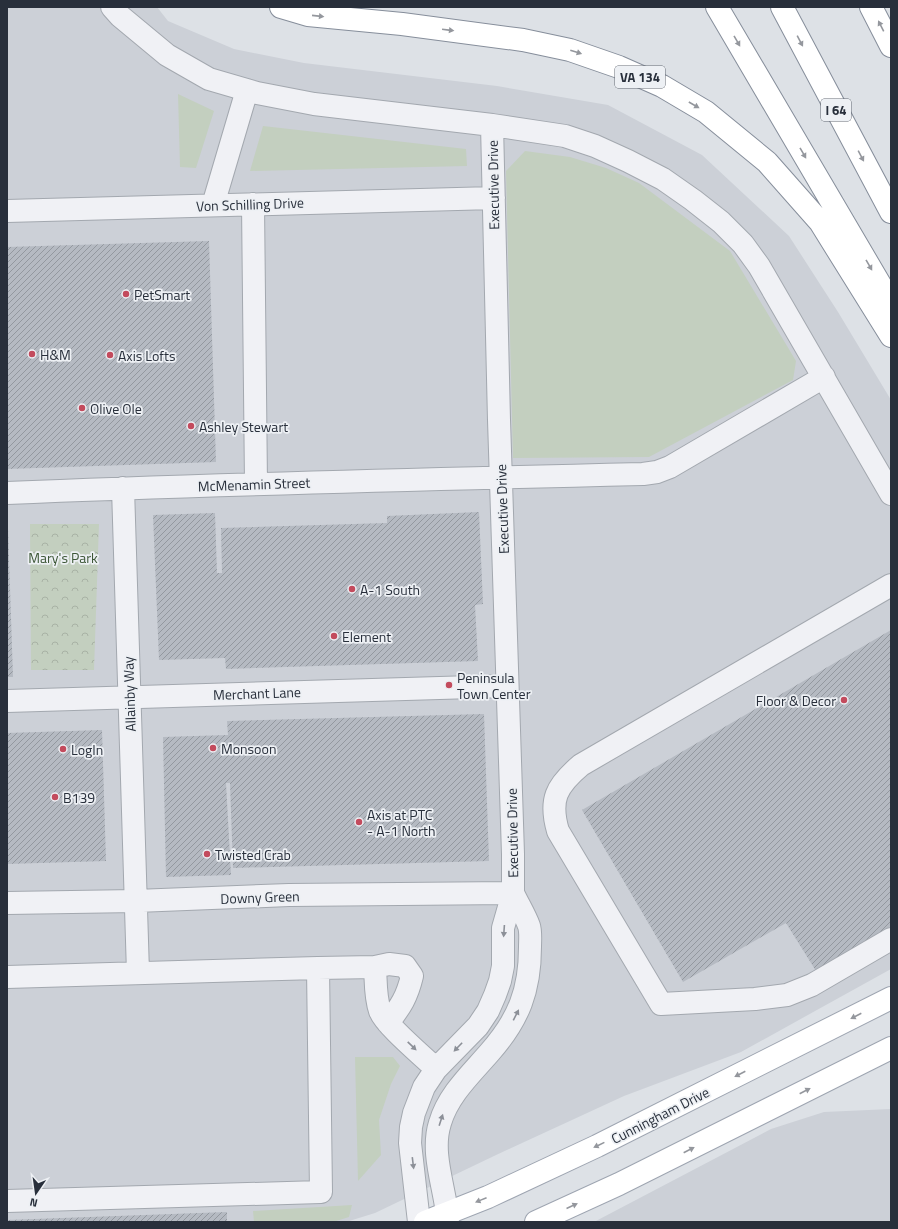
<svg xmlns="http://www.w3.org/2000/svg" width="898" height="1229" viewBox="0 0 898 1229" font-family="'Titillium Web',sans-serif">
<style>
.built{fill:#ccd0d7}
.green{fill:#c3cfbf}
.park{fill:url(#park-crowns)}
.building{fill:url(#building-hatch)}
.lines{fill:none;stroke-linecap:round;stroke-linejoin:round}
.minor-casing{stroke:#a3a8af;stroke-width:24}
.major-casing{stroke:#9ea5b1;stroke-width:24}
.highway-casing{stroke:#868e9b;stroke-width:24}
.minor{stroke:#f0f1f5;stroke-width:22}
.major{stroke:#fff;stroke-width:22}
.highway{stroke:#fff;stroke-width:22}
.oneway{fill:#94979d}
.oneway2{fill:#8c9098}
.poi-dot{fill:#c34b5d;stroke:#edf0f4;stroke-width:1.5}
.labels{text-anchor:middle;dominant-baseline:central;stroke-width:3.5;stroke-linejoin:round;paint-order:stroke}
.shield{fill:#edf0f4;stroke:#636972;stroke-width:1}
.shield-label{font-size:13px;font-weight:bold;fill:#282f3b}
.street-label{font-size:14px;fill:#282f3b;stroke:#edf0f4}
.poi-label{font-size:14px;fill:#282f3b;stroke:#edf0f4;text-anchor:start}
.park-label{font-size:14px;fill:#3c5636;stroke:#edf0f4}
</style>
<defs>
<pattern id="park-crowns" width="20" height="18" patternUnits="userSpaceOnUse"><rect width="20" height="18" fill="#c3cfbf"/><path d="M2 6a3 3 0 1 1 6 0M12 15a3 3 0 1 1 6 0" fill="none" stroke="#a8b2a5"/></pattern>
<pattern id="building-hatch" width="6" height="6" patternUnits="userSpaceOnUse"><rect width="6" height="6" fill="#b5bac2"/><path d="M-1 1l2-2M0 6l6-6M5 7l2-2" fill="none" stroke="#93989f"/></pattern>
</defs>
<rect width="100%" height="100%" fill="#dde1e6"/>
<path class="built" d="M 7,7 L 157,7 L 168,21 L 234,49 L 304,63 L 497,86 L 608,105 L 702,155 L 789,236 L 838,312 L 891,400 L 891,969 L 741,1052 L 624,1096 L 494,1156 L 375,1213 L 346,1222 L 7,1222 Z
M 891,1109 L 891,1222 L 594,1222 L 771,1129 L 824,1112 Z"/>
<path class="green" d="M 178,94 L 214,111 L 196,168 L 180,167 Z
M 263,126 L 466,149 L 467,166 L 250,171 Z
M 525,151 L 570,157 L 606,168 L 639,183 L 730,251 L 796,361 L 793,380 L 649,457 L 513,458 L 506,171 Z
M 355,1057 L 393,1057 L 400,1066 L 391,1084 L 379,1120 L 381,1155 L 358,1181 Z
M 352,1205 L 349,1217 L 333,1222 L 254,1222 L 253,1211 Z"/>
<path class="park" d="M 30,524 L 99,524 L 94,670 L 31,670 Z"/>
<path class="building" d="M 209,241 L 216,462 L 7,469 L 7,247 Z
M 479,512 L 483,604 L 475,605 L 478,661 L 226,669 L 225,658 L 159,660 L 153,515 L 215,513 L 217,573 L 222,573 L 221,528 L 387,523 L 387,516 Z
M 7,528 L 8,528 L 13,677 L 7,677 Z
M 891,630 L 891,926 L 816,971 L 786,923 L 683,982 L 582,810 Z
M 484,714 L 489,861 L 233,868 L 230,783 L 226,783 L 231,875 L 166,877 L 163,737 L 228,735 L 227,721 Z
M 102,730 L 106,861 L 7,864 L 7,733 Z
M 227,1212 L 227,1222 L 7,1222 L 7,1220 Z"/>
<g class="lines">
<defs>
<path id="minor" d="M 112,7 L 120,16 L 167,55 L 209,79 L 257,93 L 314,104 L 492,125 L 565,136 L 595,146 L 628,161 L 663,179 L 693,200 L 721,222 L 743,244 L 759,266 L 891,494
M 253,204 L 256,484
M 213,205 L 247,90
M 7,211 L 494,198
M 123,488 L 138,973
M 7,493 C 219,484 431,479 643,474 L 657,472 L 670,467 L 824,377
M 891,585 L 581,765 C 556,786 549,800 558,831 L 661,1004 L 755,999 L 787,995 L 812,985 L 891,939
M 7,701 L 507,686
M 7,903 L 136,901 L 289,895 L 513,893
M 375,967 L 389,964 L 405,966 L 412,976 C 407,997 401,1006 388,1023
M 318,968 L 375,967 C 376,981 375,997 380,1011 C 385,1025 424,1057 436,1069
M 7,977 L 318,968 L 321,1192 L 7,1201
M 419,1222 L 410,1143 L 411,1127 L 414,1113 L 424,1087 L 436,1069 L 478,1026 L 488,1011 L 495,995 L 500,981 L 503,966 L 503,928 L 513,893 L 513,854 L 499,420 L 492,125
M 448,1222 C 446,1190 430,1154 440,1123 C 448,1095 471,1074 490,1052 C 519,1019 530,990 530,947 C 530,941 531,932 529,926 C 525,915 518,904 513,893"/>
<path id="major" d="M 425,1222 L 488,1197 L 597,1146 L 891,998
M 536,1222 L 619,1184 L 891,1048"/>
<path id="highway" d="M 281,7 L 308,15 L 402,24 L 523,40 L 570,50 L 619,67 L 662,86 L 706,112 L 767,162 L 820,222 L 891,336
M 717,7 L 891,303
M 782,7 L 891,212
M 871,7 L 891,46"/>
</defs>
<use href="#minor" class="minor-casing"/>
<use href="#major" class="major-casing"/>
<use href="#highway" class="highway-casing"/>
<use href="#minor" class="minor"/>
<use href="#major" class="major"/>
<use href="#highway" class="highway"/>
</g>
<defs><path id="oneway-solid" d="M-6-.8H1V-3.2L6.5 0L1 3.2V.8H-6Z"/></defs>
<g class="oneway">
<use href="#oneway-solid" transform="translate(318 16) rotate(6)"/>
<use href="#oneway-solid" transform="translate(881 26) rotate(-117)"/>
<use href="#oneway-solid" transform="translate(448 30) rotate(7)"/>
<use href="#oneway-solid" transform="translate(737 41) rotate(60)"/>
<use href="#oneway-solid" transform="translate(800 41) rotate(62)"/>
<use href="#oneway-solid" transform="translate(576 52) rotate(18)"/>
<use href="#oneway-solid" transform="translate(694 105) rotate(30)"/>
<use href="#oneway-solid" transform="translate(803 153) rotate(60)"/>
<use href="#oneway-solid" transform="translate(861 156) rotate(62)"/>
<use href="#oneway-solid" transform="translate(869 265) rotate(60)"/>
<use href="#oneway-solid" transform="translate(856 1016) rotate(153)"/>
<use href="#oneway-solid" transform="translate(740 1074) rotate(153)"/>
<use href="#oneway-solid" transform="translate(805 1091) rotate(-27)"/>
<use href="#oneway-solid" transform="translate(599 1145) rotate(154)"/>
<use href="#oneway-solid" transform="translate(689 1150) rotate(-27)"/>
<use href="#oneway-solid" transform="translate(481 1200) rotate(158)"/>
<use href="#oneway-solid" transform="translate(572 1206) rotate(-24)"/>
</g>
<g class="oneway2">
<use href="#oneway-solid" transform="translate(504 931) rotate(94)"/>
<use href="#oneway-solid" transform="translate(516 1015) rotate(-63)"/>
<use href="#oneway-solid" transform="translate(412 1046) rotate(44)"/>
<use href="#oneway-solid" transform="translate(458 1047) rotate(134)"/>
<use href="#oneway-solid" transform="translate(441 1120) rotate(-72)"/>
<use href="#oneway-solid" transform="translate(413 1163) rotate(83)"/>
</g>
<g class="poi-dot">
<circle cx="126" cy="294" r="4"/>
<circle cx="32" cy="354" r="4"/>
<circle cx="110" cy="355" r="4"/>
<circle cx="82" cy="408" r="4"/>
<circle cx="191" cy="426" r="4"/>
<circle cx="352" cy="589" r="4"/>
<circle cx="334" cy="636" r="4"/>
<circle cx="449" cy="685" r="4"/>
<circle cx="844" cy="700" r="4"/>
<circle cx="213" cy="748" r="4"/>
<circle cx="63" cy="749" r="4"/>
<circle cx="55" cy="797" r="4"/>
<circle cx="359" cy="822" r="4"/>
<circle cx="207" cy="854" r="4"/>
</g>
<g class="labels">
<g class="shield">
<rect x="615" y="66" width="50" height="22" rx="3"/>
<rect x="821" y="99" width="30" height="22" rx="3"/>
</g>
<g class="shield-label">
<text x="640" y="77">VA 134</text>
<text x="836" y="110">I 64</text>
</g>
<g class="street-label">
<text transform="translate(493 185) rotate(-91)">Executive Drive</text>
<text transform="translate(250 204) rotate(-2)">Von Schilling Drive</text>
<text transform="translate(254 484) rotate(-2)">McMenamin Street</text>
<text transform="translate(502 509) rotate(-92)">Executive Drive</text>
<text transform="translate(257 693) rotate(-2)">Merchant Lane</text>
<text transform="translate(129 694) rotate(-92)">Allainby Way</text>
<text transform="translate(512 833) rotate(-91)">Executive Drive</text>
<text transform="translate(260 897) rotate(-2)">Downy Green</text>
<text transform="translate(660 1115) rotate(-27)">Cunningham Drive</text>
</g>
<g class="poi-label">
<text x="134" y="294">PetSmart</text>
<text x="40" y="354">H&amp;M</text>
<text x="118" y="355">Axis Lofts</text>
<text x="90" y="408">Olive Ole</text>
<text x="199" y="426">Ashley Stewart</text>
<text x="360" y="589">A-1 South</text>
<text x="342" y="636">Element</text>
<text x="457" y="677">Peninsula<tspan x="457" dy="16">Town Center</tspan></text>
<text x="836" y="700" text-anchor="end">Floor &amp; Decor</text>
<text x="221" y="748">Monsoon</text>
<text x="71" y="749">LogIn</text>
<text x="63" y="797">B139</text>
<text x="367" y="814">Axis at PTC<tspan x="367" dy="16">- A-1 North</tspan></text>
<text x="215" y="854">Twisted Crab</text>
</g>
<g class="park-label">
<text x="63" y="557">Mary's Park</text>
</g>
</g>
<rect width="898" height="1229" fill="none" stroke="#282f3b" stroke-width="16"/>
<g transform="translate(36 1193) rotate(193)" stroke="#edf0f4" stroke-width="3" paint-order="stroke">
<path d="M0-3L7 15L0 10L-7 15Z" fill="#282f3b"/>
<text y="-6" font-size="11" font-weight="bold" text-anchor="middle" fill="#282f3b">N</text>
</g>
</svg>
